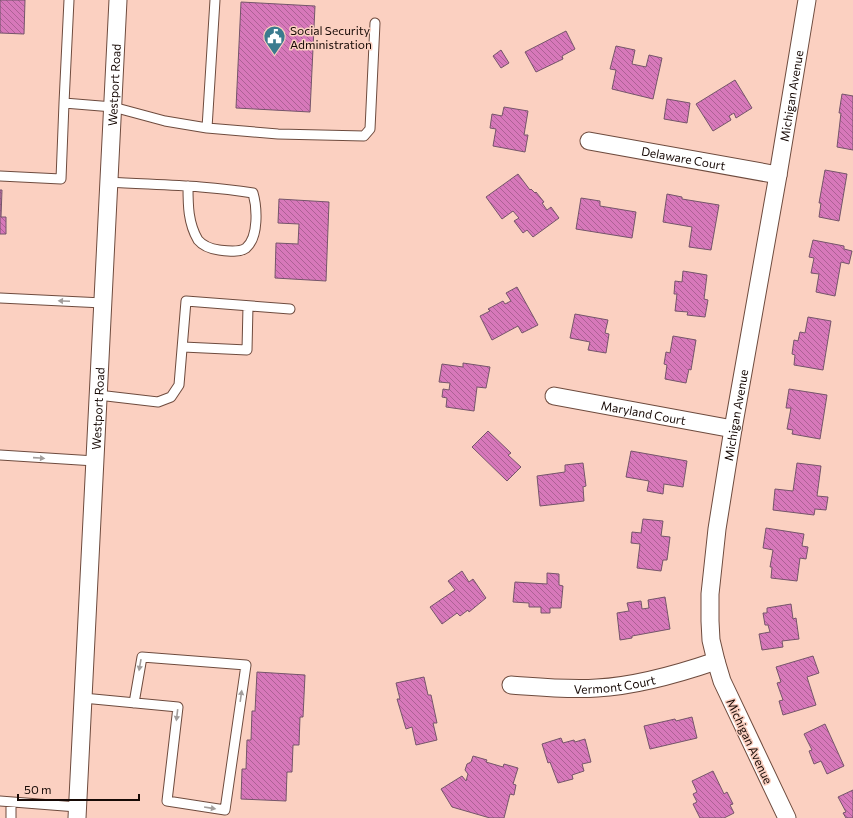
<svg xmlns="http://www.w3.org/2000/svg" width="853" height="818" viewBox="0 0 853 818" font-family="Commissioner,sans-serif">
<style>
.building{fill:url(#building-back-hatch);stroke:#75556a}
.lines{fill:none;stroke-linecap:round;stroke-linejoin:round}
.service-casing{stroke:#6e4b3e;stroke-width:11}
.minor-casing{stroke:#6e4b3e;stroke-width:19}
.service{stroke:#fff;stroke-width:9}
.minor{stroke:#fff;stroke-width:17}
.oneway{fill:#a29d9b}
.labels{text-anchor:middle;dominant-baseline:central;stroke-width:3;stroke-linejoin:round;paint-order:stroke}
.poi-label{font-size:12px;fill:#160905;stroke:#fbd0c1;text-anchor:start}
.street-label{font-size:12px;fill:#160905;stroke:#fbd0c1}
</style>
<defs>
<pattern id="building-back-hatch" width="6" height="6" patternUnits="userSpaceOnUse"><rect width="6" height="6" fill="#d778ba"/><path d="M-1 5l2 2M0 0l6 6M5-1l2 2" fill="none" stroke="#ad6195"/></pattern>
</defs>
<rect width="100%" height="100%" fill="#fbd0c1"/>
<path class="building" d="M 0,0 L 25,0 L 24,34 L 0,33 Z
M 241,2 L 315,6 L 310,112 L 236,108 Z
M 566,31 L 575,49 L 562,56 L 563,59 L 536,72 L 525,52 Z
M 616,46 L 635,50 L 632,64 L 646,67 L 649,55 L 662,58 L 653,99 L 612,89 L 616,70 L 610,69 Z
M 501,50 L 509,63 L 501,68 L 493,56 Z
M 735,80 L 752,108 L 736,118 L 734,113 L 729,116 L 731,120 L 713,131 L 696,104 Z
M 842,94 L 853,96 L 853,150 L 837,147 L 841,113 L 839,113 Z
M 667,99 L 690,103 L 687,123 L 664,119 Z
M 504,107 L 528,111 L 524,135 L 528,135 L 525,152 L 493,146 L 496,129 L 490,128 L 492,114 L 502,116 Z
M 825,170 L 847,174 L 839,221 L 819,217 L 821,203 L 819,203 Z
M 518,174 L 530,190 L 531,189 L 535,193 L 536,192 L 544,202 L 542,203 L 547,210 L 551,207 L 559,218 L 533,237 L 527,230 L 523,233 L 514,221 L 519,218 L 513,211 L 502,219 L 486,197 Z
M 0,190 L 2,190 L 1,217 L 6,217 L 6,234 L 0,234 Z
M 667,194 L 682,197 L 682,199 L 719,205 L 711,250 L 689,247 L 692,227 L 663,222 Z
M 581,198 L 600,201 L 600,206 L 636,212 L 632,238 L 576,229 Z
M 279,199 L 329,202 L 326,281 L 275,278 L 276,243 L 298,244 L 299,224 L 278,223 Z
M 813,240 L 844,246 L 844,249 L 852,251 L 849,264 L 841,262 L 835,296 L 816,292 L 819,274 L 811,273 L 814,258 L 809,257 Z
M 683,271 L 707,275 L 704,299 L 708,300 L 705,317 L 687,315 L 688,312 L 675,311 L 677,294 L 674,294 L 675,281 L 682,282 Z
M 517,287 L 538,325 L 522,333 L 518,326 L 492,340 L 480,316 L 490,311 L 488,309 L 503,301 L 505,304 L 511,301 L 506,293 Z
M 575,314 L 608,320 L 605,333 L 609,334 L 606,353 L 588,350 L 590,342 L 570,338 Z
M 808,317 L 831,321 L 823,370 L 794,365 L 795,355 L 792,354 L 794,340 L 798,341 L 800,332 L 805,333 Z
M 673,336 L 696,340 L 691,370 L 689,369 L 686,383 L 665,379 L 667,365 L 664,364 L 666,352 L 670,353 Z
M 463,363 L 490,367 L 486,388 L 477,387 L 474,411 L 446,407 L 447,398 L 442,397 L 443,389 L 449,390 L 450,383 L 439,382 L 442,364 L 463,367 Z
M 789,389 L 827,395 L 820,439 L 792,434 L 793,430 L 787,429 L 791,408 L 786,408 Z
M 488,431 L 511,453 L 508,455 L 521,467 L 507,481 L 472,447 Z
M 631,451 L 687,461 L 683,487 L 664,484 L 663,494 L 647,491 L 649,481 L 626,477 Z
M 583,463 L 586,486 L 583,487 L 584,501 L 540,506 L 537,476 L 565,472 L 565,465 Z
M 797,463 L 821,466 L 817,496 L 828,497 L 826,510 L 815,509 L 814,515 L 773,510 L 775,489 L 793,491 Z
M 643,519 L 663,521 L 661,536 L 670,537 L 667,560 L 663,560 L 661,571 L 637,568 L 640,544 L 631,543 L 632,532 L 641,533 Z
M 766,528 L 804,534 L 802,546 L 808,547 L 806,559 L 800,558 L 797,581 L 771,578 L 772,567 L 770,567 L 773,550 L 763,548 Z
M 462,571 L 469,582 L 473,579 L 486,598 L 469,612 L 468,610 L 460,616 L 457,613 L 442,624 L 430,607 L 455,590 L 448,581 Z
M 547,573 L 559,574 L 559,585 L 563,586 L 561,608 L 550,608 L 550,613 L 541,613 L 541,607 L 529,607 L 529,603 L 513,602 L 515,582 L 547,584 Z
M 665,597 L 670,629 L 632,636 L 632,638 L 620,640 L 617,613 L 629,611 L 627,603 L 641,601 L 642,609 L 649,608 L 648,600 Z
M 791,604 L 793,619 L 796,618 L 799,639 L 782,641 L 783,647 L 762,650 L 759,634 L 770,632 L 768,625 L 765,625 L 763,613 L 767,613 L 767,608 Z
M 813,656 L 819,673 L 807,677 L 816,705 L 783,715 L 779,701 L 783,700 L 777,683 L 781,682 L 776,667 Z
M 257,672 L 305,675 L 303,717 L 300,717 L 299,745 L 293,745 L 292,772 L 287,772 L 286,801 L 241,799 L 242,769 L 246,769 L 247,740 L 251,740 L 252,711 L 255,711 Z
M 424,677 L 428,695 L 431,695 L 437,723 L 433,723 L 437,740 L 416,745 L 412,727 L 406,729 L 397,699 L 400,699 L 396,683 Z
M 692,717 L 697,738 L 650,749 L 644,726 L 675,719 L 676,721 Z
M 825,724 L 844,766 L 827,774 L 821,761 L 814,764 L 809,751 L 812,750 L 804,734 Z
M 561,738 L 563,743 L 574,740 L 575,742 L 585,739 L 591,762 L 582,764 L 584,771 L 572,775 L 573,779 L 558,783 L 550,762 L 548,763 L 542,744 Z
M 473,756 L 487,760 L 486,762 L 503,767 L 504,764 L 518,768 L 513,784 L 516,785 L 514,795 L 510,794 L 504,818 L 490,818 L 452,807 L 441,789 L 462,776 L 466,781 L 468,774 L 465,770 L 467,764 L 471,762 Z
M 713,771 L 724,794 L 727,792 L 733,804 L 730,805 L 734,813 L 724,818 L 700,818 L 693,804 L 697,802 L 693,794 L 697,792 L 692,781 Z
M 853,790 L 853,818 L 846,818 L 843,813 L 846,812 L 838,797 Z"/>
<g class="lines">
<defs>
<path id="service" d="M 69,0 L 64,103 L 113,107 L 165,121 L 207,128 L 215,0
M 207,128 L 278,134 L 364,136 L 370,129 L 375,23
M 0,176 L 61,179 L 64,103
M 109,182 C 157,185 205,185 253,193 C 257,207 259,237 246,248 C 239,253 227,251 219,250 C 212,249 203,246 198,240 C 188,223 188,205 188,186
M 0,298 L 103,303
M 183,347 L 247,350 L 248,306
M 98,395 L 158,402 L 171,397 L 179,385 L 186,301 L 290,309
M 0,455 L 95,461
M 83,698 L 178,707 L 167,801 L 225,810 L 246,665 L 142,657 L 134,703
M 0,801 L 77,807
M 11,818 L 11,802"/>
<g id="minor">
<path id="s1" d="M 589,141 L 778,175"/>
<path id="s2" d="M 554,396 L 733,429"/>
<path id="s3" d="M 511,685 C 539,687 568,690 597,688 C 637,686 678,674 716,661"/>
<path id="s4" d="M 77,818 L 118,0"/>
<path id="s5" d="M 787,818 L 722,681 L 716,661 L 711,640 L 710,621 L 710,594 L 717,529 L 733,429 L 778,175 L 807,0"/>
</g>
</defs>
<use href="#service" class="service-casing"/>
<use href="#minor" class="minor-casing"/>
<use href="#service" class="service"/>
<use href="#minor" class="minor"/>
</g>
<defs><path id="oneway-solid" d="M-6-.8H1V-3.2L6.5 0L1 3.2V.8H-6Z"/></defs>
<g class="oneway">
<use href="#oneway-solid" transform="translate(64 301) rotate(-177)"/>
<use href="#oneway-solid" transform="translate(39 458) rotate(4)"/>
<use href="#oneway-solid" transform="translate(140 665) rotate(100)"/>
<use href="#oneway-solid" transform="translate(241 696) rotate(-82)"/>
<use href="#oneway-solid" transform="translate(177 715) rotate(97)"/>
<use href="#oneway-solid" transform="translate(210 808) rotate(9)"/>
</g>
<defs>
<symbol id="civic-pin" viewBox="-11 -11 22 30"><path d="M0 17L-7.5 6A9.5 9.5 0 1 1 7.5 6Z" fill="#3b7b8e" stroke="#fbd0c1"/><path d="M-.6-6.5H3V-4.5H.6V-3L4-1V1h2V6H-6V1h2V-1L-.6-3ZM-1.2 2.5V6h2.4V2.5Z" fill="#fff"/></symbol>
</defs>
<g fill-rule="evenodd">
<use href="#civic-pin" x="262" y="24" width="25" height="34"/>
</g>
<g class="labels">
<g class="poi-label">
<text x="290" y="30">Social Security<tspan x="290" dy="14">Administration</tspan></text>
</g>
<g class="street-label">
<text stroke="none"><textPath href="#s4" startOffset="734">Westport Road</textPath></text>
<text stroke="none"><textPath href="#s5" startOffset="745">Michigan Avenue</textPath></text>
<text stroke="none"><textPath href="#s1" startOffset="96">Delaware Court</textPath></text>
<text stroke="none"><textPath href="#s4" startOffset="410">Westport Road</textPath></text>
<text stroke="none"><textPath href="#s2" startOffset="91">Maryland Court</textPath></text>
<text stroke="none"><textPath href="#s5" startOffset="421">Michigan Avenue</textPath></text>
<text stroke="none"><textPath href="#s3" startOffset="104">Vermont Court</textPath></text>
<text transform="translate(750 741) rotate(65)">Michigan Avenue</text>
</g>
</g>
<path d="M18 794v6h121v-6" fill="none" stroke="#160905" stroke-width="2"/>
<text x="24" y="794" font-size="12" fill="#160905" stroke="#fbd0c1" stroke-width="3" paint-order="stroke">50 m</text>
</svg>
